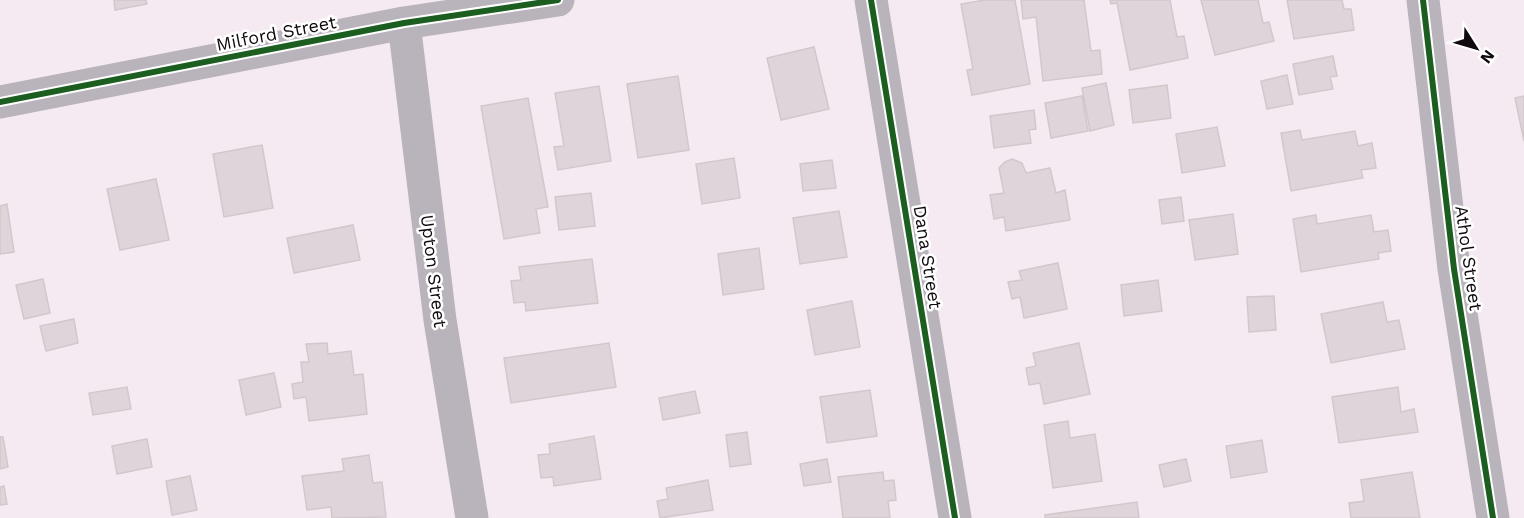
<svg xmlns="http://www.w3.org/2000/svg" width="1524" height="518" viewBox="0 0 1524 518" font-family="'Work Sans',sans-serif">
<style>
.building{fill:#ded4d9;stroke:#d2c8cc;stroke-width:1.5}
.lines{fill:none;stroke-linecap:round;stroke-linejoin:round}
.minor{stroke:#b9b4bb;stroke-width:33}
.cycleway-casing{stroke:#fff;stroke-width:10}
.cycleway{stroke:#1b5e20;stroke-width:6}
.labels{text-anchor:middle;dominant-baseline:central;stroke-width:5;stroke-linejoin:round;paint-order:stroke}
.street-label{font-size:18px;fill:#100a0e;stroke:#fff}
</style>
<rect width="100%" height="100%" fill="#f6eaf2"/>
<path class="building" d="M 114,0 L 146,0 L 147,4 L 115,10 Z
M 985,0 L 1015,0 L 1030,84 L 972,95 L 967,70 L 973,69 L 961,4 Z
M 1021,0 L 1084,0 L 1091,51 L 1100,50 L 1102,74 L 1043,81 L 1036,17 L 1023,19 Z
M 1110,0 L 1170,0 L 1177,37 L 1184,36 L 1188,58 L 1130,70 L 1117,3 L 1111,4 Z
M 1201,0 L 1258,0 L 1263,23 L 1269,22 L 1274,41 L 1215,55 Z
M 1287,0 L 1342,0 L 1344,9 L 1351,9 L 1354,30 L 1294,39 Z
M 814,47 L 829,109 L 781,120 L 767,58 Z
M 1333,56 L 1337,76 L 1330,77 L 1333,89 L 1299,95 L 1293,64 Z
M 1287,75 L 1293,104 L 1267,109 L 1261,81 Z
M 678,76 L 689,150 L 638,158 L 627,84 Z
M 1106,83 L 1114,125 L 1090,131 L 1082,88 Z
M 1167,85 L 1171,118 L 1133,123 L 1129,90 Z
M 599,86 L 611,161 L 558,170 L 554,147 L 564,146 L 555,93 Z
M 1082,96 L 1088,131 L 1051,138 L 1045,103 Z
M 1524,96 L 1524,141 L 1515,98 Z
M 528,98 L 548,207 L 536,209 L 540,233 L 504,239 L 481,106 Z
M 1034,110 L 1036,129 L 1029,130 L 1031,143 L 994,148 L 990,116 Z
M 1217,127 L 1225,166 L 1182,173 L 1176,134 Z
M 1300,130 L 1302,140 L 1355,131 L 1358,146 L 1372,143 L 1376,168 L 1361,170 L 1363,178 L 1291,191 L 1281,133 Z
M 262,145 L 273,208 L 224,217 L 213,154 Z
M 734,158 L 740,198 L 702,204 L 696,164 Z
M 1012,159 L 1022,163 L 1026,173 L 1050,168 L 1056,193 L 1065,190 L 1070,220 L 1006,231 L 1004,217 L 994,219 L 990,195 L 1004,193 L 999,168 L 1005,162 Z
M 832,160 L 836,188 L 803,191 L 800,164 Z
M 156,179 L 169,240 L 120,250 L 107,189 Z
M 591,193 L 595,226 L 559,230 L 555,197 Z
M 1181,197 L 1184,221 L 1162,224 L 1159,200 Z
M 7,204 L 14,252 L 0,254 L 0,206 Z
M 839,211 L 847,257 L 800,264 L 793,218 Z
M 1233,214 L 1238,254 L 1195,260 L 1189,220 Z
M 1316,215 L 1317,224 L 1371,215 L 1374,232 L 1388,230 L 1391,251 L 1378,253 L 1379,259 L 1301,272 L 1293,219 Z
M 353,225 L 360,260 L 294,273 L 287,238 Z
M 759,248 L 764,289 L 723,295 L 718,254 Z
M 592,259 L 598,303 L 526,311 L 525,302 L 514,303 L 511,281 L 521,280 L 519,267 Z
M 1058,263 L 1067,309 L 1024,318 L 1020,297 L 1012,299 L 1008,282 L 1022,280 L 1019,271 Z
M 43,279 L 50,313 L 24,319 L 16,285 Z
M 1158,280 L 1162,311 L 1124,316 L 1121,285 Z
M 1274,296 L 1276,330 L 1249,332 L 1247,297 Z
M 852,301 L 860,347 L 815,355 L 807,310 Z
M 1383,302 L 1387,322 L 1399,320 L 1405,349 L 1331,363 L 1321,314 Z
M 74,319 L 78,343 L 46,351 L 40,326 Z
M 327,343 L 328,354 L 351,351 L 354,375 L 363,374 L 367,414 L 309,421 L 306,397 L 294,399 L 292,384 L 303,382 L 301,362 L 309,362 L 306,344 Z
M 609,343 L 616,387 L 511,403 L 504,358 Z
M 1079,343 L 1090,394 L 1044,404 L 1040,383 L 1029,385 L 1026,368 L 1036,366 L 1033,353 Z
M 274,373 L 281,407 L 246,415 L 239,380 Z
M 127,387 L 131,409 L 93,415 L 89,393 Z
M 1398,387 L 1401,412 L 1414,409 L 1418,432 L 1339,443 L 1332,397 Z
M 870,390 L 877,436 L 827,443 L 820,397 Z
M 695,391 L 700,413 L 663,420 L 659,398 Z
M 1068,421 L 1070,438 L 1095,434 L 1102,481 L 1053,488 L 1044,425 Z
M 747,432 L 751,464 L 730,467 L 726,435 Z
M 594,436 L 601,479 L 554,486 L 553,477 L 541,478 L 538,455 L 550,454 L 549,444 Z
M 0,437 L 3,437 L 8,467 L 0,469 Z
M 147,439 L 152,467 L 117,474 L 112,446 Z
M 1262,440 L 1267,472 L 1231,478 L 1226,446 Z
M 369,455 L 373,483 L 382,482 L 386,517 L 332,518 L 331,507 L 307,510 L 302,476 L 344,471 L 342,459 Z
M 827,459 L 831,482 L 804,486 L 800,464 Z
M 1186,459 L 1191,481 L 1164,487 L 1159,465 Z
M 883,472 L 884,481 L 894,480 L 896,500 L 888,501 L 890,518 L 843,518 L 838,477 Z
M 1412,472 L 1420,518 L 1351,518 L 1349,503 L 1364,501 L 1361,480 Z
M 190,476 L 197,510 L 172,515 L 166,481 Z
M 708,480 L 713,510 L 660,518 L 657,501 L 668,499 L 666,488 Z
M 4,486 L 7,504 L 0,505 L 0,487 Z
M 1137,502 L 1139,518 L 1045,518 L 1045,515 Z"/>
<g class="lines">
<path class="minor" d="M 871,0 L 955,518
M 1423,0 L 1454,269 L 1493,518
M 404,23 L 440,320 L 472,518
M 0,102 L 404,23 L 558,0"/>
<defs>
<path id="cycleway" d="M 871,0 L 955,518
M 1423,0 L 1454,269 L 1493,518
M 0,102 L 404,23 L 558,0"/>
</defs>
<use href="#cycleway" class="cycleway-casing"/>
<use href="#cycleway" class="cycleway"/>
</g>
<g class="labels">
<g class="street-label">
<text transform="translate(276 33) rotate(-11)">Milford Street</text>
<text transform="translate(928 257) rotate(81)">Dana Street</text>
<text transform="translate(1469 258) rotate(82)">Athol Street</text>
<text transform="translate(434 271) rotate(83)">Upton Street</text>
</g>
</g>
<g transform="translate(1476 48) rotate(127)" stroke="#ffffff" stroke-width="4.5" paint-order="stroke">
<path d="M0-4.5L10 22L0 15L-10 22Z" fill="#100a0e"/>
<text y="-9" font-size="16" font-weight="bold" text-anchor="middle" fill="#100a0e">N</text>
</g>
</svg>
